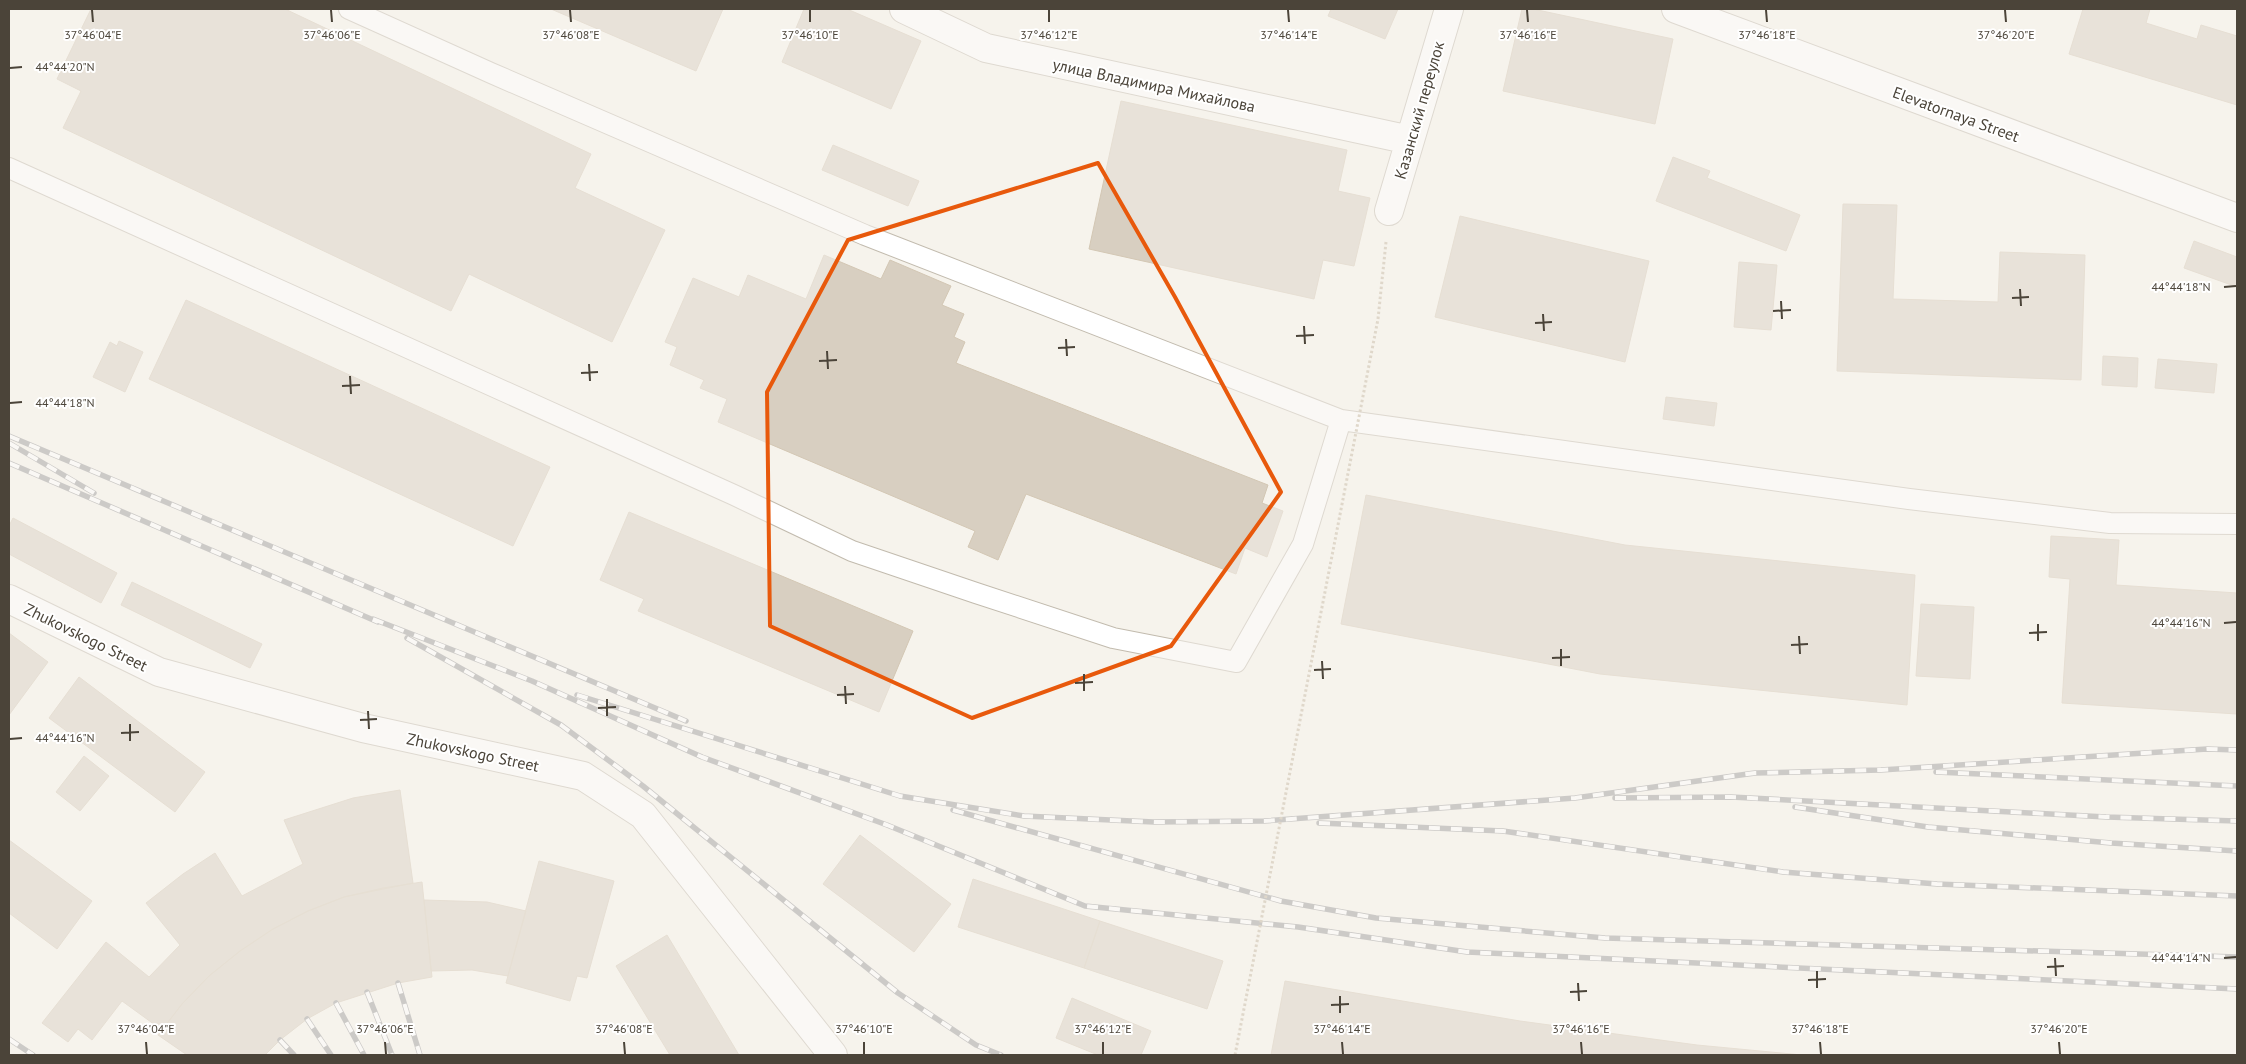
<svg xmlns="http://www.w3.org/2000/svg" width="2246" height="1064" viewBox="0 0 2246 1064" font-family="'PT Sans',sans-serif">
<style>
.building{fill:#d8cfc1;stroke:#d3c7b4}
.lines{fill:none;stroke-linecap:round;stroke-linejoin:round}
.service-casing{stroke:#c2bbae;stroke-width:22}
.minor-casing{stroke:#c2bbae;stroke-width:30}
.path{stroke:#c4b79f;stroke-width:3;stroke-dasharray:2.5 2.5;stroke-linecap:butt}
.service{stroke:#fff;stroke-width:20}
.minor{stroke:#fff;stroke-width:28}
.rail-casing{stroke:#9a9a9a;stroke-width:5.5}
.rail{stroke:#fff;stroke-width:4;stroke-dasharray:11;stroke-linecap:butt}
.path-bridge{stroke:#c4b79f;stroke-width:3;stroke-dasharray:2.5 2.5;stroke-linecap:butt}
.marked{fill:none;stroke:#e8590c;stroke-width:4;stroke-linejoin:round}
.ticks{fill:none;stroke:#4b4439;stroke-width:2}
.labels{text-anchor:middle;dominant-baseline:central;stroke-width:4;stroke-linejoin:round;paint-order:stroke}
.street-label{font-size:16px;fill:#4b4439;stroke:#fff}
.ticks-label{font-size:12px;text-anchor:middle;fill:#4b4439;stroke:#fff;stroke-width:4;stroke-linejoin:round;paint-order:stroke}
</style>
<rect width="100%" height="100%" fill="#f6f3ec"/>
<path class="building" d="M 91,9 L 285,9 L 591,154 L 575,188 L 665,230 L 612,342 L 469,274 L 451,311 L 63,128 L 81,91 L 57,79 Z
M 551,9 L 723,9 L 696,71 Z
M 804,9 L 847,9 L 921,41 L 891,109 L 782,62 Z
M 1331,9 L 1398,9 L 1385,39 L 1328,16 Z
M 1522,9 L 1533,9 L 1673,39 L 1655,124 L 1503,91 Z
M 2083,9 L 2150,9 L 2146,23 L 2197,39 L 2201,25 L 2237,36 L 2237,105 L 2069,54 Z
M 1121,101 L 1347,150 L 1338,191 L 1370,198 L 1354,266 L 1323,260 L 1314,299 L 1089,249 Z
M 833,145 L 919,181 L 908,206 L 822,170 Z
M 1673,157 L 1710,171 L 1707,178 L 1800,215 L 1786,251 L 1656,201 Z
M 1843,204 L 1897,205 L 1893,299 L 1998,302 L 2000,252 L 2085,255 L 2081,380 L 1837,371 Z
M 1460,216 L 1649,261 L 1625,362 L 1435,317 Z
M 2194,241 L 2237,257 L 2237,287 L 2184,268 Z
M 824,255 L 881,279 L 890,260 L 951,286 L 942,305 L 964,314 L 954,337 L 965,342 L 956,363 L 1268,485 L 1262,503 L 1283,511 L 1267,557 L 1245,548 L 1236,574 L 1026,494 L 998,560 L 968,547 L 975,531 L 718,422 L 727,399 L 700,388 L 704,380 L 670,365 L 677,347 L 665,342 L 693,278 L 739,297 L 748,275 L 806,299 Z
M 1739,262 L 1777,265 L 1771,330 L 1734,327 Z
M 186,300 L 550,467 L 513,546 L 149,379 Z
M 119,341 L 143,352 L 125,392 L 93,377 L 110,342 L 117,346 Z
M 2103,356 L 2138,358 L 2137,387 L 2102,385 Z
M 2158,359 L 2217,364 L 2214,393 L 2155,388 Z
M 1666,397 L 1717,403 L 1714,426 L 1663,419 Z
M 1366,495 L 1625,545 L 1915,575 L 1907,705 L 1600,674 L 1341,624 Z
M 629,512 L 913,631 L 879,712 L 638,611 L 644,599 L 600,580 Z
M 13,518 L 117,573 L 101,603 L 9,554 L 9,526 Z
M 2051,536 L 2119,540 L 2116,585 L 2237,593 L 2237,714 L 2062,703 L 2070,579 L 2049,577 Z
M 132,582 L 262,644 L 250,668 L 121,605 Z
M 1921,604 L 1974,607 L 1970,679 L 1916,676 Z
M 9,633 L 48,662 L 9,715 Z
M 79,677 L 205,772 L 175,812 L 49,718 Z
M 84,756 L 109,776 L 80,811 L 56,792 Z
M 400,790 L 413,883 L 344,897 L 308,911 L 273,929 L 240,951 L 209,976 L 182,1004 L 162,1030 L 122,1001 L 92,1040 L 78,1029 L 68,1042 L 42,1023 L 106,942 L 149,977 L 180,945 L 146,903 L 183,874 L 215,853 L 242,896 L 303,864 L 284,820 L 353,798 Z
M 860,835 L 951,904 L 914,952 L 823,884 Z
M 9,840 L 92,901 L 57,949 L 9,913 Z
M 539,861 L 614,881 L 587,978 L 577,976 L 570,1001 L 506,983 Z
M 973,879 L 1100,921 L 1084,968 L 958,927 Z
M 422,882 L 432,977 L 398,983 L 336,1003 L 307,1019 L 280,1040 L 265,1055 L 187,1055 L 158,1035 L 182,1004 L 209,976 L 240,951 L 273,929 L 308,911 L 344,897 L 383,888 Z
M 424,900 L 487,902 L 526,911 L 508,976 L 472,970 L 431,971 Z
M 1100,921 L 1223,961 L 1207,1009 L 1084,968 Z
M 667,935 L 739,1055 L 670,1055 L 616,966 Z
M 1285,981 L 1520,1021 L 1697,1045 L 1802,1055 L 1271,1055 Z
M 1072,998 L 1151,1031 L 1141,1055 L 1098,1055 L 1056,1038 Z"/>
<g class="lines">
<defs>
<path id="service" d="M 349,9 L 491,73 L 865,235 L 1341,420
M 9,168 L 734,495 L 852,551 L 976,593 L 1113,638 L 1236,662 L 1303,544 L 1341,420 L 1909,499 L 2110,523 L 2237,524"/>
<path id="minor" d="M 904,9 L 986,48 L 1410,140
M 1676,9 L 2237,218
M 1389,211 L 1449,9
M 9,599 L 159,672 L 363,728 L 583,776 L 643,815 L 833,1055"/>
</defs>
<use href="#service" class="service-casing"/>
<use href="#minor" class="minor-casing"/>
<path class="path" d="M 1378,319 L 1386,242"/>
<use href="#service" class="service"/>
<use href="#minor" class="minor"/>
<defs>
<path id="rail" d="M 9,436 L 686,721
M 9,443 L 94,493
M 9,463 L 378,622
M 373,619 L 532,681 L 702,757 L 887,825 L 1085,906 L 1298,927 L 1467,952 L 2237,989
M 407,638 L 561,725 L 643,786 L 898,993 L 976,1045 L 1001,1055
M 577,695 L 900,796 L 1024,816 L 1154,822 L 1264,821 L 1575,798 L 1755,773 L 1881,770 L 2207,749 L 2237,750
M 1936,772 L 2237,786
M 1615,798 L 1731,797 L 2106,817 L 2237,821
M 1795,807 L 1928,827 L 2111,843 L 2237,851
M 953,810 L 1281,901 L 1376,918 L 1605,938 L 2237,957
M 1319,823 L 1503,831 L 1783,872 L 1937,884 L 2237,896
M 398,983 L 420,1055
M 367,992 L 392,1055
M 336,1003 L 364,1055
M 307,1019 L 331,1055
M 9,1039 L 33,1055
M 280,1040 L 294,1055"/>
</defs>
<use href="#rail" class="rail-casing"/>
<use href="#rail" class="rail"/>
<path class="path-bridge" d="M 1235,1055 L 1378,319"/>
</g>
<path d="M0 0H2246V1064H0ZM 1098,163 L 1175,297 L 1281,492 L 1171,646 L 972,718 L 770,626 L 767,392 L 848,240 Z" fill="#f6f3ec" fill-opacity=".55" fill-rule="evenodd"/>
<path class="marked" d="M 1098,163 L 1175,297 L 1281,492 L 1171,646 L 972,718 L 770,626 L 767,392 L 848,240 Z"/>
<path class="ticks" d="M 92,10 L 93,22M 331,10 L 332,22M 570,10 L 571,22M 810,10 L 810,22M 1049,10 L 1049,22M 1288,10 L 1289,22M 1527,10 L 1528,22M 1766,10 L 1767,22M 2005,10 L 2006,22M 10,68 L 22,67M 2224,287 L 2236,286M 2020,289 L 2021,306M 2012,298 L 2029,297M 1781,301 L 1782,319M 1773,311 L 1791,310M 1543,314 L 1544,331M 1535,323 L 1552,322M 1304,326 L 1305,344M 1296,336 L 1314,335M 1066,339 L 1067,356M 1058,348 L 1075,347M 827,351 L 828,369M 819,361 L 837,360M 589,364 L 590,381M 581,373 L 598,372M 350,376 L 351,394M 342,386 L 360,385M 10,403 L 22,402M 2224,623 L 2236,622M 2038,624 L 2038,641M 2029,633 L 2047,632M 1799,636 L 1800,654M 1791,645 L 1808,644M 1561,649 L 1561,666M 1552,658 L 1570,657M 1322,661 L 1323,679M 1314,670 L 1331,669M 1084,674 L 1084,691M 1075,683 L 1093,682M 845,686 L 846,704M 837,695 L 854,694M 607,699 L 607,716M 598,708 L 616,707M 368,711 L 369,729M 360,720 L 377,719M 130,724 L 130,741M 121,733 L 139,732M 10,739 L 22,738M 2055,958 L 2056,976M 2224,958 L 2236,957M 2047,967 L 2064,966M 1817,971 L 1817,988M 1808,980 L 1826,979M 1578,983 L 1579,1001M 1570,992 L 1587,991M 1340,996 L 1340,1013M 1331,1005 L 1349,1004M 146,1042 L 147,1054M 385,1042 L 386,1054M 624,1042 L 625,1054M 864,1042 L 864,1054M 1103,1042 L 1103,1054M 1342,1042 L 1343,1054M 1581,1042 L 1582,1054M 1820,1042 L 1821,1054M 2059,1042 L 2060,1054"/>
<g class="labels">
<g class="street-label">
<text transform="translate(1154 85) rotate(12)">улица Владимира Михайлова</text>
<text transform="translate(1419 110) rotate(-74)">Казанский переулок</text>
<text transform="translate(1956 114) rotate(20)">Elevatornaya Street</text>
<text transform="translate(86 637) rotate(26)">Zhukovskogo Street</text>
<text transform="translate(473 752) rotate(12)">Zhukovskogo Street</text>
</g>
</g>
<g class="ticks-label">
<text x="93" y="39">37°46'04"E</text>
<text x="332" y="39">37°46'06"E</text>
<text x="571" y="39">37°46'08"E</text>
<text x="810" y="39">37°46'10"E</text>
<text x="1049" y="39">37°46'12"E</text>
<text x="1289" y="39">37°46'14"E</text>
<text x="1528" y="39">37°46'16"E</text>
<text x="1767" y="39">37°46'18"E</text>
<text x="2006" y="39">37°46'20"E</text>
<text x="65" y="71">44°44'20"N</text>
<text x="2181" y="291">44°44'18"N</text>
<text x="65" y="407">44°44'18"N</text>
<text x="2181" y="627">44°44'16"N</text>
<text x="65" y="742">44°44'16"N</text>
<text x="2181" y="962">44°44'14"N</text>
<text x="146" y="1033">37°46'04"E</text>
<text x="385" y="1033">37°46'06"E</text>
<text x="624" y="1033">37°46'08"E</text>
<text x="864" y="1033">37°46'10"E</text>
<text x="1103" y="1033">37°46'12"E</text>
<text x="1342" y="1033">37°46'14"E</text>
<text x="1581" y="1033">37°46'16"E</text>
<text x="1820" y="1033">37°46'18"E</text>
<text x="2059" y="1033">37°46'20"E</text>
</g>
<rect width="2246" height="1064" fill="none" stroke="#4b4439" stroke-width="20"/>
</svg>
